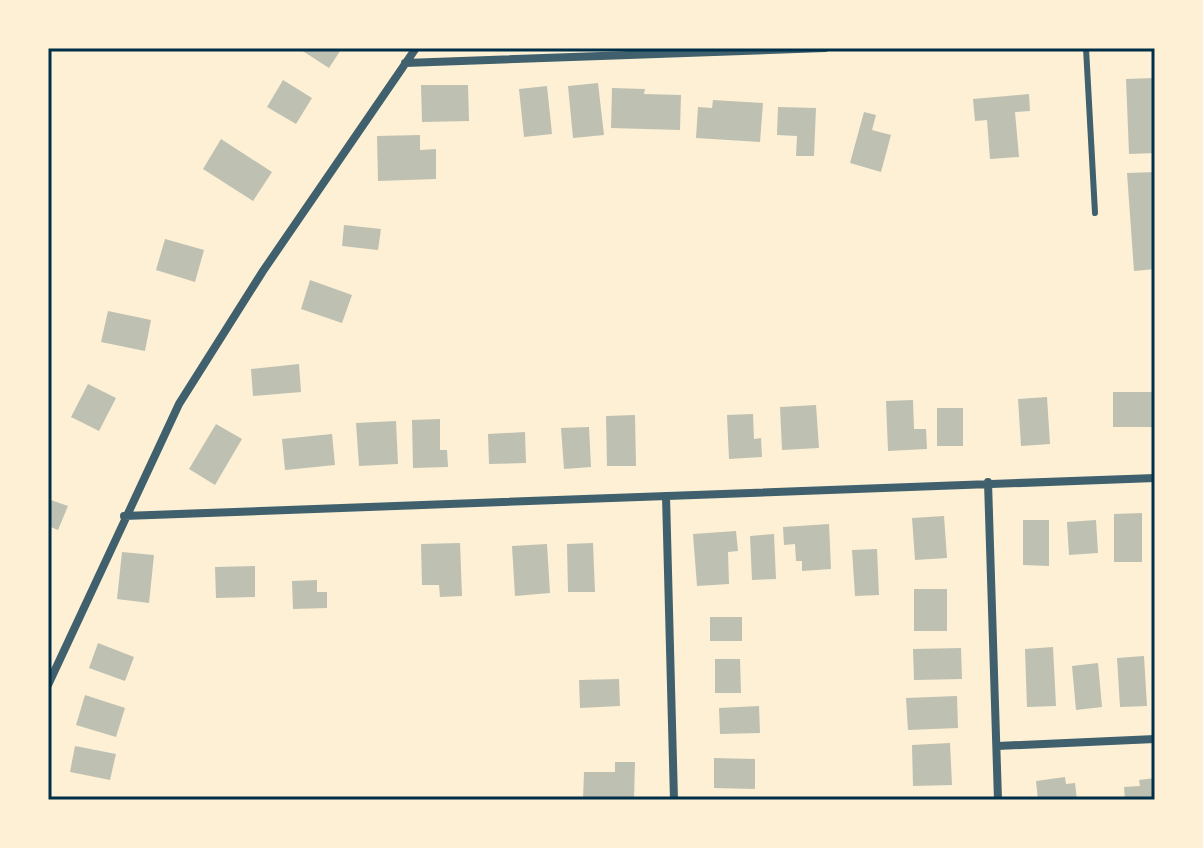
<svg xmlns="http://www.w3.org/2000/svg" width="1203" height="848" viewBox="0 0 1203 848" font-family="'Alegreya Sans',sans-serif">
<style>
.building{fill:#bec0b2}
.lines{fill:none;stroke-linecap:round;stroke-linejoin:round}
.service{stroke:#3f606c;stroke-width:6}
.minor{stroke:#3f606c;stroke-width:8}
.neatline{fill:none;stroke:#003049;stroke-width:3}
</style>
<rect width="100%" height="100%" fill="#fdf0d5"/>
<path class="building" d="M 298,48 L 342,48 L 329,68 Z
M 1155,78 L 1155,153 L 1129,154 L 1126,79 Z
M 283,80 L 312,98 L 296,124 L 267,107 Z
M 598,83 L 604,135 L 573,138 L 568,86 Z
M 421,85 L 468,85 L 469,121 L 422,122 Z
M 547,86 L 552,134 L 524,137 L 519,89 Z
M 612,88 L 645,89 L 644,94 L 681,95 L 680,130 L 611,128 Z
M 1029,94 L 1030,111 L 1015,112 L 1019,157 L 990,159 L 987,120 L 975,121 L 973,99 Z
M 713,100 L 763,103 L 760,142 L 696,138 L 698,107 L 712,108 Z
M 778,107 L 816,108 L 814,156 L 796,156 L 797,136 L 777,135 Z
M 864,112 L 876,115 L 872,130 L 891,135 L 881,172 L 850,163 Z
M 420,135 L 420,150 L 436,149 L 436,179 L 378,181 L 377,136 Z
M 221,139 L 272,172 L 253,201 L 203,169 Z
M 1155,172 L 1155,269 L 1134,271 L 1127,173 Z
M 344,225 L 381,229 L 378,250 L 342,246 Z
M 165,239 L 204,250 L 195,282 L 156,270 Z
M 310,280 L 352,295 L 342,323 L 301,309 Z
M 108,311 L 151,320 L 145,351 L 101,342 Z
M 299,364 L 301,392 L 253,396 L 251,369 Z
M 88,384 L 116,398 L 99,431 L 71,417 Z
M 1113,392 L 1155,392 L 1155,427 L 1113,427 Z
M 1047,397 L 1050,444 L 1021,446 L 1018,399 Z
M 913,400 L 914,429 L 926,429 L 927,449 L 888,451 L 886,401 Z
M 816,405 L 819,448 L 782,450 L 780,407 Z
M 937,408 L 963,408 L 963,446 L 937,446 Z
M 753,414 L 754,439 L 761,438 L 762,457 L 729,459 L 727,415 Z
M 635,415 L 636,466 L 607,466 L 606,416 Z
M 440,419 L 440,450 L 447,450 L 448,467 L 413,468 L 412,420 Z
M 396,421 L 398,464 L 359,466 L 356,423 Z
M 216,424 L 242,439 L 215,485 L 189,469 Z
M 589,427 L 591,467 L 564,469 L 561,428 Z
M 525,432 L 526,463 L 489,464 L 488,434 Z
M 332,434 L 335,465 L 285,470 L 282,439 Z
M 48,499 L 68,506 L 58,530 L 48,526 Z
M 1142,513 L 1142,562 L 1114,562 L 1114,514 Z
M 944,516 L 947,558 L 915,560 L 912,518 Z
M 1023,520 L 1049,520 L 1049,566 L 1023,565 Z
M 1096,520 L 1098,553 L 1069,555 L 1067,522 Z
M 829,524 L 831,569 L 802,571 L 802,561 L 796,561 L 795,544 L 784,545 L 783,527 Z
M 736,531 L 738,551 L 728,552 L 729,584 L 697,586 L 693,534 Z
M 774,534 L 776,579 L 752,580 L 750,536 Z
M 460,543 L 462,596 L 440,597 L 439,585 L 422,585 L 421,544 Z
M 593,543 L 595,592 L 568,592 L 567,544 Z
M 547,544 L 550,593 L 515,596 L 512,546 Z
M 877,549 L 879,595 L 855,596 L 852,550 Z
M 122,552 L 154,555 L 149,603 L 117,599 Z
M 255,566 L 255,597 L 216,598 L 215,567 Z
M 317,580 L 317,592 L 327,592 L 327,608 L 293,609 L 292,581 Z
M 914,589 L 947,589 L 947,631 L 914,631 Z
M 710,617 L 742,617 L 742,641 L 710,641 Z
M 98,643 L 134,657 L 125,681 L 89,668 Z
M 1053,647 L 1056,706 L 1027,707 L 1025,649 Z
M 961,648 L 962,679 L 914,680 L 913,649 Z
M 1144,656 L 1147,706 L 1120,707 L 1117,658 Z
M 715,659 L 740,659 L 741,693 L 715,693 Z
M 1098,663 L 1102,707 L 1076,710 L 1072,666 Z
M 619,679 L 620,706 L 580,708 L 579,680 Z
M 85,695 L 125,708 L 116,737 L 76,725 Z
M 957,696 L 958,728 L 908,730 L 906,698 Z
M 759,706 L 760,733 L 720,734 L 719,708 Z
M 950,743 L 952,785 L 913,786 L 912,745 Z
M 75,746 L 116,754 L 110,780 L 70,772 Z
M 714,758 L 755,759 L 755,789 L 714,788 Z
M 615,762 L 635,762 L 634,800 L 583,800 L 584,772 L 615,772 Z
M 1065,777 L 1066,784 L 1075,783 L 1077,800 L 1038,800 L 1036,781 Z
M 1155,778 L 1155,800 L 1125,800 L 1124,787 L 1140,786 L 1139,780 Z"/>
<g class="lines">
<path class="service" d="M 1086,48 L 1095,213"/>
<path class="minor" d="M 405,63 L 825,48
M 988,482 L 998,800
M 666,496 L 674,800
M 124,516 L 1155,478
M 48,685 L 179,404 L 263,271 L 416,48
M 998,746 L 1155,739"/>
</g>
<rect width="1203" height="848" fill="none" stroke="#fdf0d5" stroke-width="100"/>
<rect x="50" y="50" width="1103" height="748" class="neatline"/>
</svg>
